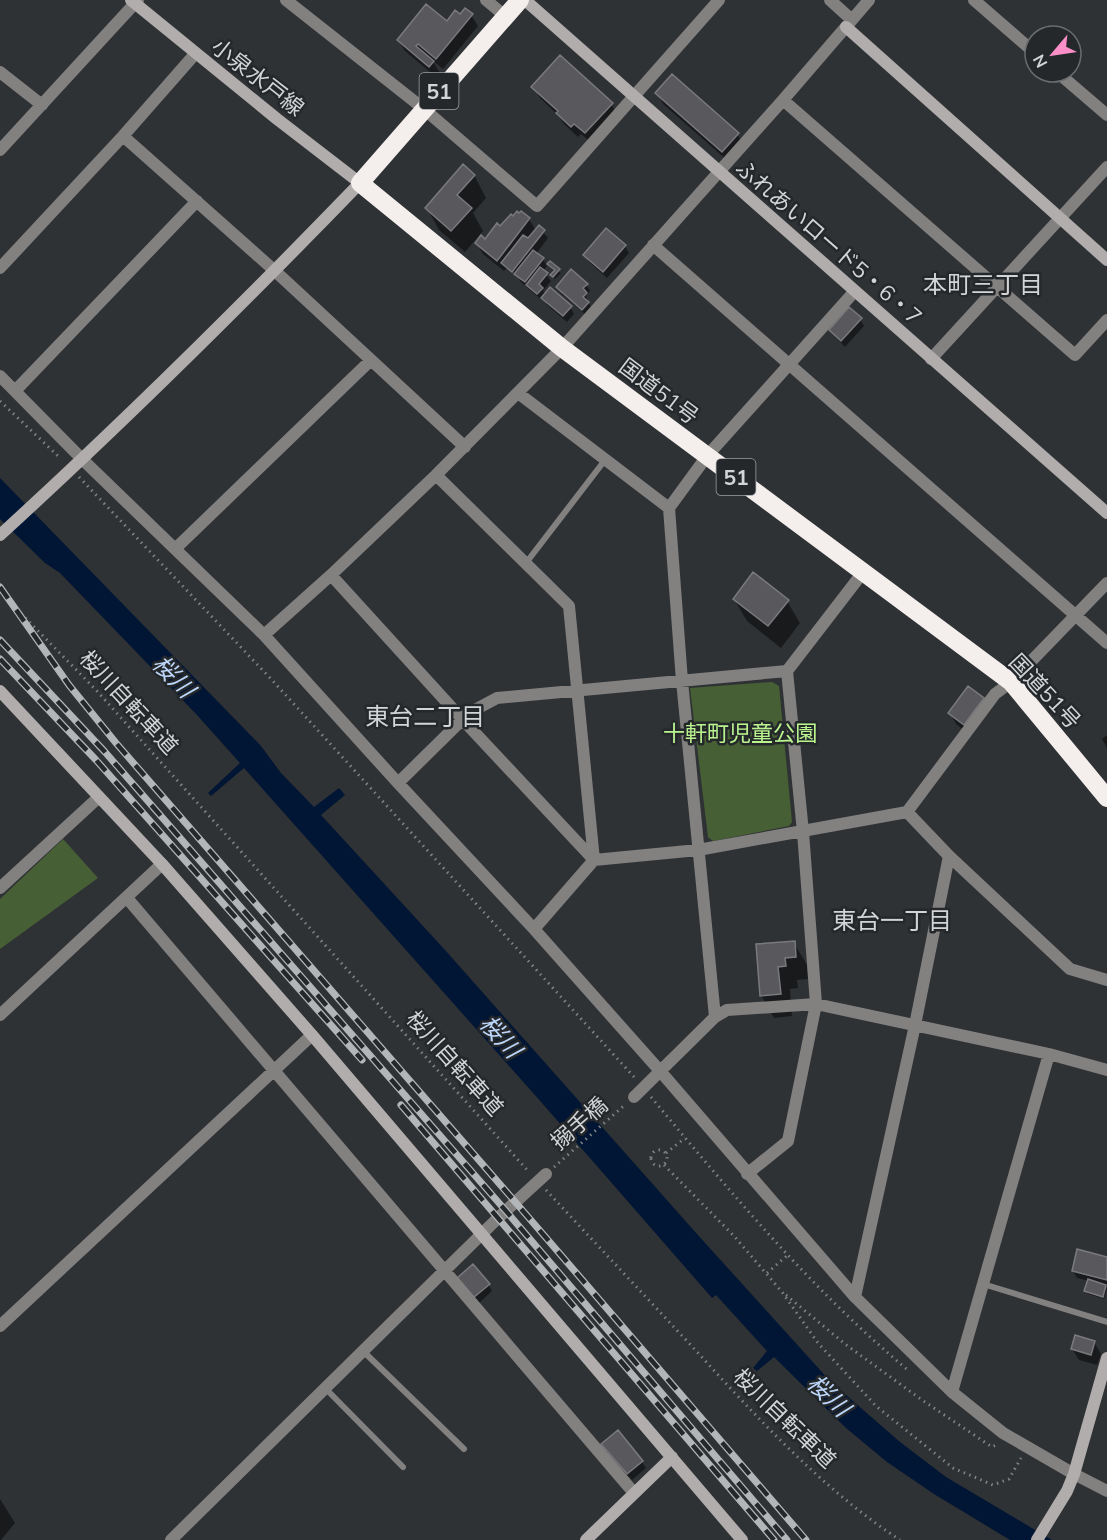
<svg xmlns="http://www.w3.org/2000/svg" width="1107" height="1540" viewBox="0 0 1107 1540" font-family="Mulish,'Noto Sans JP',sans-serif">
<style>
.green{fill:#475f35}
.water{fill:#011534}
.shadow{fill:#0007}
.building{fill:#59595d;stroke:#7a7a7e;stroke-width:1.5}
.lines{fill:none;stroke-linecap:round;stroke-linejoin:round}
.path{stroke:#808385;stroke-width:3;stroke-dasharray:1.5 4.5;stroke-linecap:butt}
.lane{stroke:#838080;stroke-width:6}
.street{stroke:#838080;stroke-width:12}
.secondary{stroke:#b1adac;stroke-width:12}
.highway{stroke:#f4eeed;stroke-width:18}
.rail-casing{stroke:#b3b6b8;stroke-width:7}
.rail{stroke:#25282b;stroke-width:4.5;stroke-dasharray:14;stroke-linecap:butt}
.labels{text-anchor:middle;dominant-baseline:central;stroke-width:5;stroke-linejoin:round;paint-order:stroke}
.shield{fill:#25282b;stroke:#9ea0a3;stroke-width:1.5}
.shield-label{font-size:21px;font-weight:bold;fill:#d2d4d6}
.street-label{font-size:22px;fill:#d2d4d6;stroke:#25282b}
.park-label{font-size:22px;fill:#baf48f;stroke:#25282b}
.neighbourhood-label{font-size:24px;fill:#d2d4d6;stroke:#25282b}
.water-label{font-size:24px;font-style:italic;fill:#bcd6fa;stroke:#25282b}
</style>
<rect width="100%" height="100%" fill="#2f3235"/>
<path class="green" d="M 772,682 L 779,686 L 792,822 L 789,826 L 713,841 L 708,837 L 690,688 Z
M 63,839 L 98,878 L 0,949 L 0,899 Z"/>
<path class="water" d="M 0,478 L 261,746 L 281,773 L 314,807 L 339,788 L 345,795 L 321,815 L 445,950 L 697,1234 L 830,1381 L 900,1442 L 946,1477 L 1052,1540 L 1010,1540 L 934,1494 L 887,1462 L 846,1428 L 774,1357 L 757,1371 L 753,1368 L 767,1351 L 716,1295 L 712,1298 L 542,1103 L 244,768 L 211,796 L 208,793 L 240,763 L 197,715 L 60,573 L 45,563 L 0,519 Z"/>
<path class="shadow" d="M 471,15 L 478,26 L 443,69 L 432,60 L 440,73 L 436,77 L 405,51 L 398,40 Z
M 533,87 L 611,104 L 618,115 L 592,143 L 581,134 L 578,137 L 564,124 L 559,116 L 540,98 Z
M 657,93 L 737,134 L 744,145 L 729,162 L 663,104 Z
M 474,175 L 486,198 L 473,213 L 483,231 L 465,252 L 439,230 L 427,208 Z
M 521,213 L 529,219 L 536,231 L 539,227 L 548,238 L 536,254 L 543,259 L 547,266 L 543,271 L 551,281 L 543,291 L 546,295 L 570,307 L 574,314 L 567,322 L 547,305 L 543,298 L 542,300 L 532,292 L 520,281 L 518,277 L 519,276 L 508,267 L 504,271 L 483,254 L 476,243 L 485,241 Z
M 607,230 L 625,246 L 629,253 L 607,278 L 589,262 L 585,255 Z
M 549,264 L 561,273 L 555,279 L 552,276 L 556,271 Z
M 586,284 L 590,291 L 586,296 L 592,310 L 587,316 L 562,294 L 558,287 Z
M 860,319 L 864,326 L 845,347 L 835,337 L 830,330 Z
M 734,599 L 787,601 L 800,623 L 781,648 L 747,621 Z
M 982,699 L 989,710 L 970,735 L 956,724 L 950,713 Z
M 1107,735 L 1107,748 L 1102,739 Z
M 794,943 L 807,965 L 808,979 L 797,980 L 798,988 L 790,989 L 792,1016 L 774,1018 L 761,995 L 757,946 Z
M 1107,1259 L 1107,1286 L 1105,1285 L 1107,1289 L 1104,1299 L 1088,1294 L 1086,1291 L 1089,1281 L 1077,1278 L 1073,1271 Z
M 488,1284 L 492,1291 L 478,1304 L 462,1286 Z
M 1094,1342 L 1101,1354 L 1097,1365 L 1079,1360 L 1072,1349 Z
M 603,1445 L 642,1462 L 646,1468 L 632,1480 Z
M 0,1499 L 15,1523 L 1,1540 L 0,1540 Z"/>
<path class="building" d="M 426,4 L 447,21 L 455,10 L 460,14 L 465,8 L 473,14 L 436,59 L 418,44 L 416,46 L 434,61 L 429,67 L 397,40 Z
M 560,55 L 613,103 L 585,133 L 574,124 L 571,127 L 556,113 L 558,111 L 531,87 Z
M 672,74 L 739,133 L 722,152 L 655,93 Z
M 463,164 L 475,175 L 457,195 L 472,208 L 451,231 L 425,208 Z
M 517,211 L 519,213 L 521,211 L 530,218 L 497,261 L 475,243 L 481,235 L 485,239 L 497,223 L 500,226 L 511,214 L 513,216 Z
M 539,225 L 545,230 L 512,272 L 501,263 L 523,235 L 528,238 Z
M 606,228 L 626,245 L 603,272 L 583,255 Z
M 533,250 L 544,258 L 525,282 L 514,274 Z
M 550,261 L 560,269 L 553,277 L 550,275 L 555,270 L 547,264 Z
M 540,267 L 548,273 L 539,284 L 543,288 L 537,294 L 526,285 Z
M 571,269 L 588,284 L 583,288 L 587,293 L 583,297 L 589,302 L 582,310 L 556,287 Z
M 550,287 L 572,306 L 563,316 L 541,298 Z
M 849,307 L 862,318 L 841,341 L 829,330 Z
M 753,572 L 789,600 L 768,626 L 733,599 Z
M 968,686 L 984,698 L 964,725 L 948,713 Z
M 795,941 L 796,957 L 785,958 L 786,966 L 778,967 L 781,994 L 760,996 L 756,944 Z
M 1077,1249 L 1107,1257 L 1107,1280 L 1072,1271 Z
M 473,1264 L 490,1284 L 473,1298 L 457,1278 Z
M 1088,1279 L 1106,1285 L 1103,1297 L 1084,1291 Z
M 1075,1335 L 1095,1341 L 1091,1355 L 1071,1349 Z
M 618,1430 L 643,1461 L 627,1474 L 601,1444 Z"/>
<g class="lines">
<path class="path" d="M 0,401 L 58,456
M 79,477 L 272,680 L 635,1078
M 0,592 L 96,690 L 529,1172
M 651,1097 C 731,1193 813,1291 909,1371
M651 1158a8 8 0 1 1 16 0a8 8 0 1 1-16 0Z
M 666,1153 L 685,1138
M 664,1165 L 734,1236 L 782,1292 L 818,1343 L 876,1406 L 953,1468 L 993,1485 L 1009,1479 L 1021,1458
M 554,1167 L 626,1104
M 546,1190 C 597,1245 648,1299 699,1354 C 759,1420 825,1491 900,1540
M 767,1273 L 789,1254
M 786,1295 L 845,1344 L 922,1400 L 992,1447 L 996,1445"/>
<path class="lane" d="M 526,563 L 605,460
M 983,1284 L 1107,1322
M 363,1351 L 464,1449
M 325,1388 L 403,1467"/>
<path class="street" d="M 286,0 L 424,109 L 537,206 L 719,0
M 486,0 L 505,16
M 830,0 L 852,20
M 974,0 L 1035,53
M 0,72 L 42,105
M 1057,72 L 1107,115
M 783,100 L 1075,355 L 1107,320
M 123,136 L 275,271 L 465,447
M 0,150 L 138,0
M 653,245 L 1107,643
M 0,268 L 123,136 L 195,54
M 931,359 L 1107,167
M 0,376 L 82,459 L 264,635 L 398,783 L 534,929 L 661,1072 L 855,1297 L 952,1392 L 1003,1433 L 1074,1474 L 1107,1491
M 15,391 L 197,201
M 518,393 L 669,508
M 436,475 L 569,606 L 594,860 L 534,929
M 175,549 L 370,361
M 331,575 L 463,720 L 594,860 L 698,850 L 907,812 L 995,694 L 1011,682 L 1107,583
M 264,635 L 331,575 L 436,475 L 562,348 L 783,100 L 869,0
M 398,783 L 469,713 L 497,698 L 787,671
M 907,812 L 949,856 L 1070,969 L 1107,980
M 0,888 L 99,797
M 127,898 L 634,1493
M 0,1015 L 162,864
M 715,1017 L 727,1010 L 816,1004 L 1049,1054 L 1107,1070
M 634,1097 L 715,1017 L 682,681 L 669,508 L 707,456 L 854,292
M 747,1174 L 788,1141 L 816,1004 L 803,832 L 787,671 L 864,571
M 855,1297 L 915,1025 L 949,856
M 0,1326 L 312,1035
M 952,1392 L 1049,1054
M 171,1540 L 498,1218 L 546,1174"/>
<path class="secondary" d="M 525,0 L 1107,513
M 846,27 L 1107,260
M 0,535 C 124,422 243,304 360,183 L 277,119 L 131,0
M 0,691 L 162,864 L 312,1035 L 742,1540
M 586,1540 L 672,1457
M 1037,1540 L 1067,1491 L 1074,1474 L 1107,1358"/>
<path class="highway" d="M 520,0 L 360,183 L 562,348 L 1011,682 L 1107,798"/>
<defs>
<path id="rail" d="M 0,587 L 69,685 L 116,743 L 517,1204 L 806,1540
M 0,640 L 105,752 L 506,1211 L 787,1540
M 0,659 L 96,760 L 362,1060
M 401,1105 L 774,1540"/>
</defs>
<use href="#rail" class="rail-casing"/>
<use href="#rail" class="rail"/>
</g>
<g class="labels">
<g class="shield">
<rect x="419.5" y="73" width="39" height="36" rx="4.5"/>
<rect x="716.5" y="459" width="39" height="36" rx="4.5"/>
</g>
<g class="shield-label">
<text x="439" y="91">51</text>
<text x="736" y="477">51</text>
</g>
<g class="street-label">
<text transform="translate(258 77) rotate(38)">小泉水戸線</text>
<text transform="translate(829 242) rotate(41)">ふれあいロード5・6・7</text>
<text transform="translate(659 391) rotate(37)">国道51号</text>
<text transform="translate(1045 691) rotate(47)">国道51号</text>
<text transform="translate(129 702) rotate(47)">桜川自転車道</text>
<text transform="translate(455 1063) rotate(48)">桜川自転車道</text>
<text transform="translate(579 1123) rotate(-41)">搦手橋</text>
<text transform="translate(785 1418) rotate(44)">桜川自転車道</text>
</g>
<g class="park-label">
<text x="740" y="733">十軒町児童公園</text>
</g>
<g class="neighbourhood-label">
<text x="983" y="284">本町三丁目</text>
<text x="425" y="716">東台二丁目</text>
<text x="892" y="920">東台一丁目</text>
</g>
<g class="water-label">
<text transform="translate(174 676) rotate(46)">桜川</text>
<text transform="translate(501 1036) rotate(48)">桜川</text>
<text transform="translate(829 1395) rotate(44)">桜川</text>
</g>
</g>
<g transform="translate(1053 54) rotate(241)"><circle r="28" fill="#25282b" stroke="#6a6d6f" stroke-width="1.5"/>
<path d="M0-4.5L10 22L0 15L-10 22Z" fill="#fa8fc8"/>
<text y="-9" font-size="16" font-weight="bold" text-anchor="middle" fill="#d2d4d6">N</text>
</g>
</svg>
